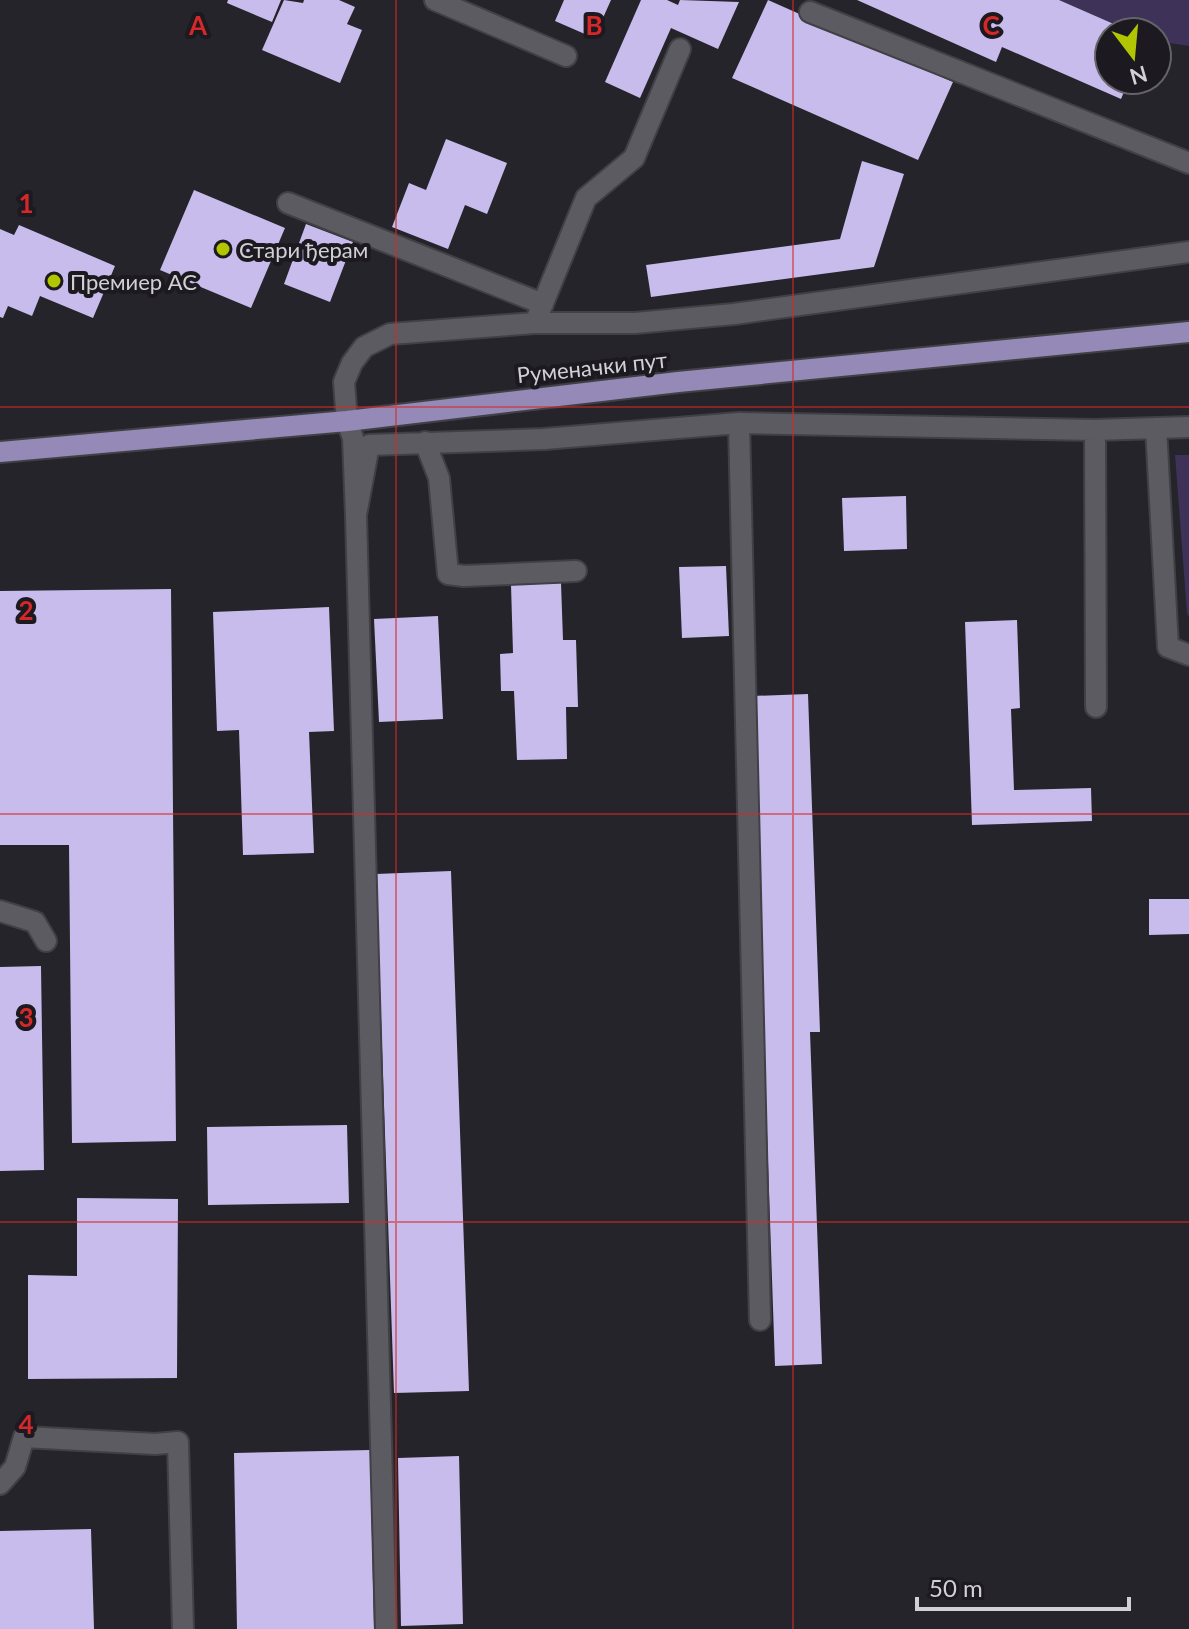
<svg xmlns="http://www.w3.org/2000/svg" width="1189" height="1629" viewBox="0 0 1189 1629" font-family="Lato,sans-serif">
<style>
.green{fill:#3e3258}
.building{fill:#c8bcec}
.lines{fill:none;stroke-linecap:round;stroke-linejoin:round}
.minor-casing{stroke:#414045;stroke-width:24}
.major-casing{stroke:#414045;stroke-width:24}
.minor{stroke:#5d5b62;stroke-width:20}
.major{stroke:#9589b7;stroke-width:20}
.grid{fill:none;stroke:#d62828;stroke-width:2;stroke-opacity:0.55}
.poi-dot{fill:#b1c500;stroke:#1c1a20;stroke-width:3}
.labels{text-anchor:middle;dominant-baseline:central;stroke-width:8;stroke-linejoin:round;paint-order:stroke}
.poi-label{font-size:22px;fill:#d1d0d5;stroke:#1c1a20;text-anchor:start}
.street-label{font-size:22px;fill:#d1d0d5;stroke:#1c1a20}
.grid-label{font-size:26px;text-anchor:middle;font-weight:bold;fill:#d62828;stroke:#1c1a20;stroke-width:8;stroke-linejoin:round;paint-order:stroke}
</style>
<rect width="100%" height="100%" fill="#25242a"/>
<path class="green" d="M 1059,0 L 1189,0 L 1189,46 L 1157,41 L 1157,32 L 1132,32 Z
M 1175,455 L 1189,455 L 1189,617 L 1187,613 Z"/>
<path class="building" d="M 228,0 L 281,0 L 272,22 L 227,3 Z
M 284,0 L 303,3 L 304,0 L 339,0 L 355,7 L 347,24 L 362,30 L 340,83 L 262,50 Z
M 564,0 L 611,0 L 594,38 L 555,21 Z
M 641,0 L 667,0 L 678,5 L 680,0 L 739,2 L 718,49 L 671,28 L 640,98 L 605,82 Z
M 768,0 L 953,82 L 918,160 L 732,78 Z
M 857,0 L 1059,0 L 1132,32 L 1109,32 L 1109,80 L 1129,80 L 1121,99 L 1002,47 L 996,62 Z
M 446,139 L 507,163 L 487,214 L 465,205 L 448,249 L 392,227 L 409,183 L 426,190 Z
M 862,161 L 904,174 L 874,267 L 651,297 L 646,265 L 840,239 Z
M 194,190 L 285,228 L 251,308 L 160,270 Z
M 306,224 L 353,242 L 330,302 L 284,284 Z
M 19,225 L 115,266 L 93,318 L 40,296 L 32,316 L 8,306 L 3,318 L 0,317 L 0,229 L 14,235 Z
M 906,496 L 907,549 L 844,551 L 842,498 Z
M 726,566 L 729,636 L 682,638 L 679,567 Z
M 561,583 L 563,640 L 576,640 L 578,707 L 566,707 L 567,759 L 517,760 L 514,691 L 501,691 L 500,654 L 513,653 L 511,585 Z
M 171,589 L 176,1141 L 72,1143 L 69,845 L 0,845 L 0,591 Z
M 329,607 L 334,731 L 309,732 L 314,853 L 243,855 L 239,730 L 217,731 L 213,612 Z
M 438,616 L 443,719 L 379,722 L 374,619 Z
M 1017,620 L 1020,708 L 1011,709 L 1014,790 L 1091,788 L 1092,821 L 972,825 L 965,622 Z
M 808,694 L 820,1032 L 810,1032 L 822,1364 L 775,1366 L 752,696 Z
M 451,871 L 469,1391 L 394,1393 L 376,874 Z
M 1149,899 L 1189,899 L 1189,934 L 1149,935 Z
M 41,966 L 44,1170 L 0,1171 L 0,967 Z
M 347,1125 L 349,1203 L 208,1205 L 207,1127 Z
M 77,1198 L 178,1199 L 177,1378 L 28,1379 L 28,1275 L 77,1276 Z
M 370,1450 L 374,1629 L 237,1629 L 234,1453 Z
M 459,1456 L 463,1624 L 401,1626 L 398,1458 Z
M 91,1529 L 94,1629 L 0,1629 L 0,1531 Z"/>
<g class="lines">
<defs>
<path id="minor" d="M 435,0 L 566,56
M 810,12 L 1189,163
M 288,203 L 543,304
M 1189,252 L 734,314 L 635,323 L 535,323 L 390,334 L 364,347 L 352,363 L 344,382 L 347,421 L 353,438 L 356,515 L 369,445 L 544,439 L 739,423 L 1095,430 L 1189,427
M 535,323 L 586,198 L 634,158 L 680,49
M 739,423 L 760,1320
M 1156,428 L 1168,647 L 1189,655
M 1095,430 L 1096,707
M 425,442 L 439,478 L 448,574 L 464,576 L 576,571
M 356,515 L 386,1629
M 0,911 L 35,922 L 46,941
M 0,1484 L 15,1467 L 24,1437 L 155,1444 L 178,1442 L 183,1629"/>
<path id="major" d="M 0,452 L 347,421 L 678,382 L 1189,332"/>
</defs>
<use href="#minor" class="minor-casing"/>
<use href="#major" class="major-casing"/>
<use href="#minor" class="minor"/>
<use href="#major" class="major"/>
</g>
<path class="grid" d="M 396,0 L 396,1629M 793,0 L 793,1629M 0,407 L 1189,407M 0,814 L 1189,814M 0,1222 L 1189,1222"/>
<g class="poi-dot">
<circle cx="223" cy="249" r="8"/>
<circle cx="54" cy="281" r="8"/>
</g>
<g class="labels">
<g class="poi-label">
<text x="239" y="249">Стари ђерам</text>
<text x="70" y="281">Премиер АС</text>
</g>
<g class="street-label">
<text transform="translate(592 367) rotate(-6)">Руменачки пут</text>
</g>
</g>
<g class="grid-label">
<text x="198" y="35">A</text>
<text x="594" y="35">B</text>
<text x="991" y="35">C</text>
<text x="26" y="213">1</text>
<text x="26" y="620">2</text>
<text x="26" y="1027">3</text>
<text x="26" y="1434">4</text>
</g>
<g transform="translate(1133 56) rotate(164)"><circle r="38" fill="#1c1a20" stroke="#646368" stroke-width="2"/>
<path d="M0-6L14 30L0 20L-14 30Z" fill="#b1c500"/>
<text y="-12" font-size="22" font-weight="bold" text-anchor="middle" fill="#d1d0d5">N</text>
</g>
<path d="M917 1597v12h212v-12" fill="none" stroke="#d1d0d5" stroke-width="4"/>
<text x="929" y="1597" font-size="24" fill="#d1d0d5" stroke="#1c1a20" stroke-width="6" paint-order="stroke">50 m</text>
</svg>
